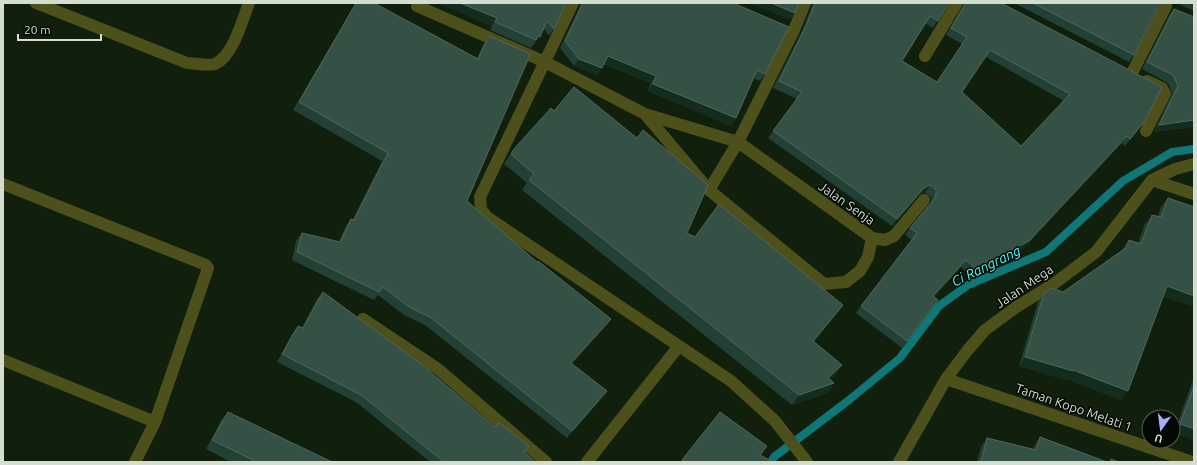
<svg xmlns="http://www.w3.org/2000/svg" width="1197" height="465" viewBox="0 0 1197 465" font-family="Ubuntu,sans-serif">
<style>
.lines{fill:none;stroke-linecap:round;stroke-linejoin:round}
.stream{stroke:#0f7778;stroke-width:8}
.service{stroke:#4e501b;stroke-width:12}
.minor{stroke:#4e501b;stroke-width:12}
.wall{fill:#224035;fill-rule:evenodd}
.shaded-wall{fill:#132c1e}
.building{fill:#355146;stroke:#4e675b;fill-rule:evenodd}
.labels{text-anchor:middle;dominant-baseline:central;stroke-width:3;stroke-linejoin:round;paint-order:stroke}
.street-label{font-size:13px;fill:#d3ded1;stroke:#030803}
.water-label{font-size:14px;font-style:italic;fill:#4efafc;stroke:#030803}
</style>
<rect width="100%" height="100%" fill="#11200d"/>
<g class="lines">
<path class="stream" d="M 771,462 L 774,457 L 849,400 L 900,358 L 939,306 L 968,285 L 1046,252 L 1123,181 L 1172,152 L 1194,149"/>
<path class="service" d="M 36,3 L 187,63 C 193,63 210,66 215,64 C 233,56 242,21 249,3
M 3,184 L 206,265 L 208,268 L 155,422 L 135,462
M 3,360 L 155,422"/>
<path class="minor" d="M 573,3 L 480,197 L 481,209 L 487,217 L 731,381 L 775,421 L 807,462
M 417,6 L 545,62 L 645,114 L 738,142 L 872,238 L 885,240 L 894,236 L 924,200
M 925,56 L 957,3
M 1132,73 L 1166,6
M 645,114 L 709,190 L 824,284 L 846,282 L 860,271 L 868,257 L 872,238
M 1146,131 L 1165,94 L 1162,88 L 1147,81
M 1152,180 L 1194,194
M 709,190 L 738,142 L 794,30 L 805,3
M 363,319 L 438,369 L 546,462
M 946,379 L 1192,462
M 587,462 L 679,346
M 899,462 L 946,379 L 967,351 L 985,330 L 1015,308 L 1055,283 L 1096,252 L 1152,180 L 1175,169 L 1194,164"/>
</g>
<path class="wall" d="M 356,3 L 374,3 L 477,58 L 484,43 L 489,36 L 467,201 L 606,326 L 572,364 L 601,399 L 567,438 L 425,325 L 404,315 L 378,295 L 374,300 L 292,260 L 296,241 L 302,233 L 339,242 L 346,226 L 351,219 L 353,219 L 382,161 L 293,110 Z
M 438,3 L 566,3 L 554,29 L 549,36 L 544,29 L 535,44 L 534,44 L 531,48 L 490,30 L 492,26 Z
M 580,3 L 733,3 L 765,74 L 760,81 L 753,78 L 731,126 L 648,91 L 651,83 L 604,64 L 602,68 L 597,75 L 574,66 L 560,48 L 580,6 Z
M 812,3 L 949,3 L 933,28 L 925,23 L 902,61 L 937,82 L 962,44 L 946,35 L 964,3 L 1001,3 L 1139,129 L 1125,146 L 1122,143 L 1024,248 L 971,276 L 961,267 L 934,297 L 933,307 L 902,348 L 856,313 L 912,240 L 905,235 L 910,228 L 931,202 L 931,197 L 925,193 L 919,195 L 892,226 L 768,138 L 797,99 L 773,88 L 801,33 L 812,6 ZM 986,57 L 1064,101 L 1021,146 L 962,92 Z
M 1014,3 L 1160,3 L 1134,55 L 1129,62 Z
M 1177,3 L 1194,3 L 1194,11 Z
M 1174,9 L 1194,17 L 1194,127 L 1154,132 L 1172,94 L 1169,85 L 1166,82 L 1142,69 L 1169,16 Z
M 514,149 L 687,233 L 695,237 L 843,305 L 836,315 L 814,342 L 835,375 L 830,380 L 834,383 L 827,393 L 792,405 L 522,190 L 527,183 L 504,164 L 507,159 Z
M 1168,198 L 1194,307 L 1163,296 L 1121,400 L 1067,379 L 1066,380 L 1019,366 L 1038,302 L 1044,293 L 1063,292 L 1122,250 L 1129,240 L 1138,243 L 1145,224 L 1152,215 L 1158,216 L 1161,207 Z
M 323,292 L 525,453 L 535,462 L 430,462 L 356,402 L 277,362 L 292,334 L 298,326 L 302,328 L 317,299 Z
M 1194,377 L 1194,440 L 1174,433 Z
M 228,412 L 332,462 L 231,462 L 206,449 L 221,421 Z
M 720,412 L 761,455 L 773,462 L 681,462 Z
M 1040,437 L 1107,462 L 977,462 L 981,447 L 987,438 L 1033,449 L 1034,446 Z"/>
<path class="shaded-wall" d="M 438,3 L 460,3 L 497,18 L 492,26 Z
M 749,3 L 771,3 L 795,13 L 790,20 Z
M 538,36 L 540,37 L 535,44 L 534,44 Z
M 608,56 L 656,76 L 651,83 L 603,63 Z
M 579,59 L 602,68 L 597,75 L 574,66 Z
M 653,84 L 736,118 L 731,126 L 648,91 Z
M 1194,120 L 1194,127 L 1154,132 L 1159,125 Z
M 1144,122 L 1139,129 L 1125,146 L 1130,139 Z
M 1127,136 L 1122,143 L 1024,248 L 971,276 L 976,269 Z
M 930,185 L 925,193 L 919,195 L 892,226 L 897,219 L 924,188 Z
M 966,260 L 961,267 L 928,303 L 933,296 Z
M 1167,286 L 1194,296 L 1194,307 L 1160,295 Z
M 938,300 L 933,307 L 902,348 L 907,341 Z
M 843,305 L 836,315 L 806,351 L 813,341 Z
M 611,319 L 606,326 L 566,371 L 571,363 Z
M 1025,357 L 1073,370 L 1128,391 L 1121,400 L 1067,379 L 1066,380 L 1019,366 Z
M 842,365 L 835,375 L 822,388 L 834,383 L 827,393 L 792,405 L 799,395 L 828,378 Z
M 607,391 L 601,399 L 567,438 L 572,431 Z
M 1180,424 L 1194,429 L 1194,440 L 1174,433 Z"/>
<path class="building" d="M 356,3 L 374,3 L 478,59 L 489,36 L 526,52 L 530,55 L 467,201 L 537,262 L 538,261 L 611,319 L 571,363 L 607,391 L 572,431 L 430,317 L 409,307 L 383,287 L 379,292 L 297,252 L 302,233 L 340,242 L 351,219 L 354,220 L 388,153 L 299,102 Z
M 460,3 L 566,3 L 554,29 L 547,21 L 540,37 L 538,36 L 536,40 L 495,22 L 497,18 Z
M 583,3 L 733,3 L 789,27 L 765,74 L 757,70 L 736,118 L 653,84 L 656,76 L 608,56 L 602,68 L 579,59 L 565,41 Z
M 771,3 L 799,3 L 795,13 Z
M 815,3 L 949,3 L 938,21 L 930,16 L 902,61 L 937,82 L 967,37 L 951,28 L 966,3 L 1001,3 L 1162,87 L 1144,122 L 1130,139 L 1127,136 L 1029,241 L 976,269 L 966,260 L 933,296 L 938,300 L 907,341 L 861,306 L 917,233 L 910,228 L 935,198 L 936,194 L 936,190 L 930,185 L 924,188 L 897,219 L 773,131 L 802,92 L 779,81 L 806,26 ZM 990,50 L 1070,94 L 1021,146 L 962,92 Z
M 1033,3 L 1160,3 L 1134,55 Z
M 1174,9 L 1194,17 L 1194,120 L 1159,125 L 1178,86 L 1174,77 L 1171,74 L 1147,62 Z
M 574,87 L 637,138 L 643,130 L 708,185 L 687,233 L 695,237 L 719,204 L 843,305 L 813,341 L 842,365 L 828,378 L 834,383 L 799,395 L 529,180 L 534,174 L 511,154 L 514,149 L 551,108 L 554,111 Z
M 1168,198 L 1194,207 L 1194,296 L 1167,286 L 1128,391 L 1073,370 L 1073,371 L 1025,357 L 1044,293 L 1052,288 L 1063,292 L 1126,248 L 1129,240 L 1141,244 L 1152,215 L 1161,217 Z
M 323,292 L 421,364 L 495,427 L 499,423 L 529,446 L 524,452 L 535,462 L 444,462 L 361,395 L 282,354 L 298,326 L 303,328 Z
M 1194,386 L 1194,429 L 1180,424 Z
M 228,412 L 332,462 L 257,462 L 212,440 Z
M 720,412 L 767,446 L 760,455 L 773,462 L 686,462 L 682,460 Z
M 1040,437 L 1107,462 L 981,462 L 987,438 L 1036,450 Z
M 1111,459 L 1119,462 L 1110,462 Z"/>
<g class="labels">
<g class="street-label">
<text transform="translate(847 203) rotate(35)">Jalan Senja</text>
<text transform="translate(1024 286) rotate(-34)">Jalan Mega</text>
<text transform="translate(1074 407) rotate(19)">Taman Kopo Melati 1</text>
</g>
<g class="water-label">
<text transform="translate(986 266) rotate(-26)">Ci Rangrang</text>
</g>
</g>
<rect width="1197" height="465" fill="none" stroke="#d3ded1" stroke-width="8"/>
<g transform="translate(1161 429) rotate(194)"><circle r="19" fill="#030803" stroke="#565e55"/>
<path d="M0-3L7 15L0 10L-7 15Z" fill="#abaffb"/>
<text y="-6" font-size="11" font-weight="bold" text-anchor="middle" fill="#d3ded1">U</text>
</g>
<path d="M18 34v6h83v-6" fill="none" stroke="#d3ded1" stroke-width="2"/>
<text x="24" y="34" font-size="12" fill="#d3ded1" stroke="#030803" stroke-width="3" paint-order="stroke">20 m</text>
</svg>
